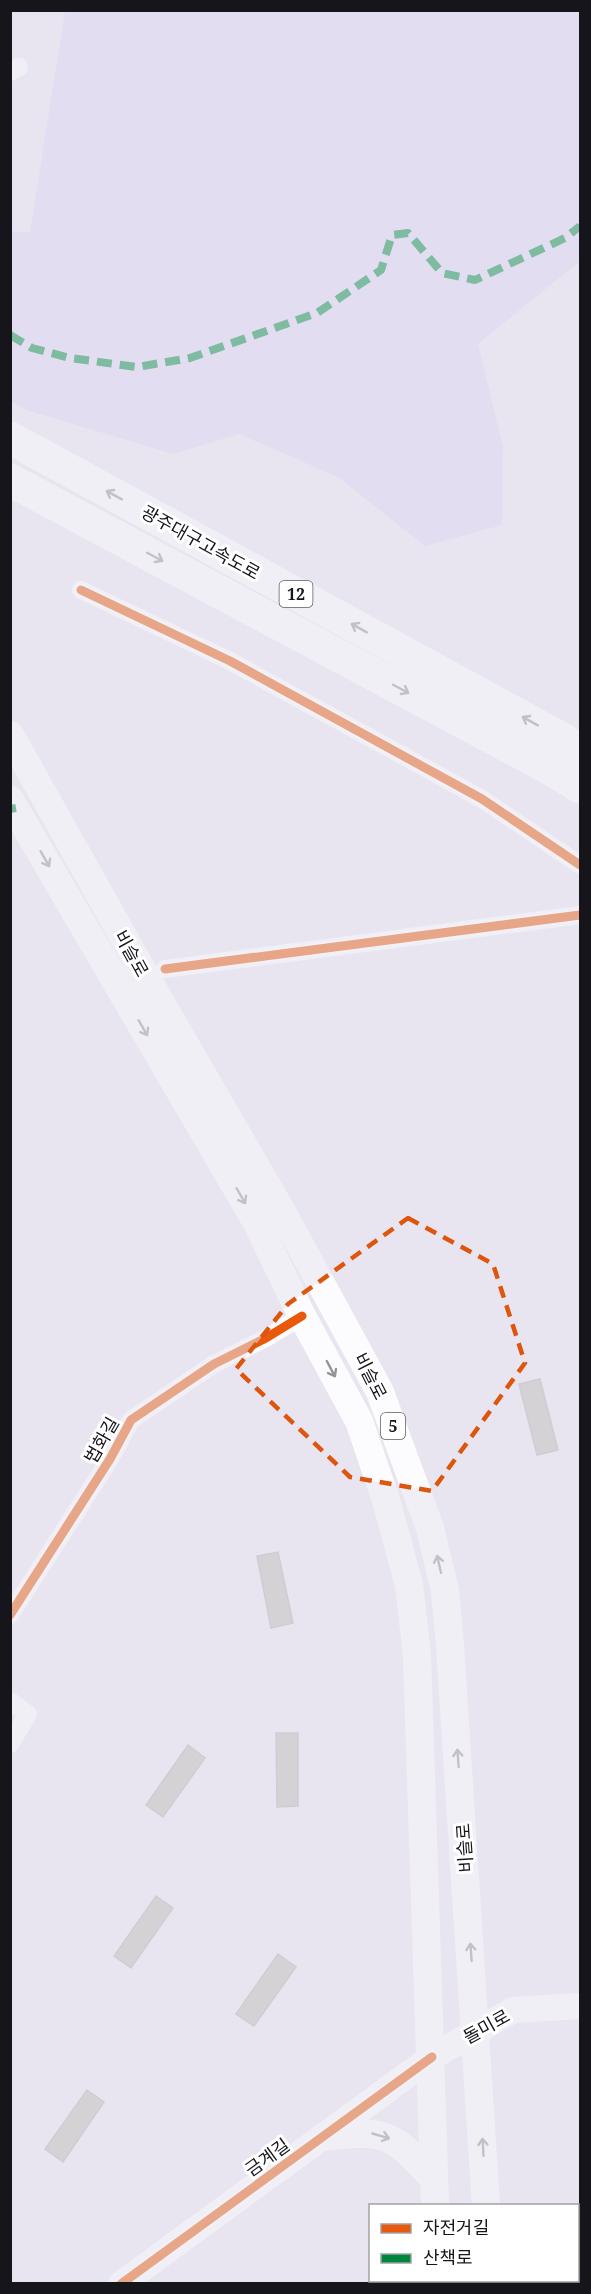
<svg xmlns="http://www.w3.org/2000/svg" width="591" height="2294" viewBox="0 0 591 2294" font-family="'Noto Serif','Noto Sans KR',serif">
<style>
.green{fill:#dbd3f2}
.building{fill:#bebbb3;stroke:#b1afb1;stroke-width:1.5}
.lines{fill:none;stroke-linecap:round;stroke-linejoin:round}
.street{stroke:#fcfbfd;stroke-width:18}
.secondary{stroke:#fcfbfd;stroke-width:26}
.primary{stroke:#fcfbfd;stroke-width:28}
.highway{stroke:#fcfbfd;stroke-width:33}
.quiet{stroke:#00873e;stroke-width:8;stroke-dasharray:15 8;stroke-linecap:butt}
.cycleway-casing{stroke:#fff;stroke-width:13}
.cycleway{stroke:#e8590c;stroke-width:9}
.oneway{stroke:#959498}
.marked{fill:none;stroke:#de560d;stroke-width:4.5;stroke-dasharray:12 8;stroke-linejoin:round}
.labels{text-anchor:middle;dominant-baseline:central;stroke-width:6;stroke-linejoin:round;paint-order:stroke}
.shield{fill:#fff;stroke:#5d5b60;stroke-width:1.5}
.shield-label{font-size:16px;font-weight:bold;fill:#17151c}
.street-label{font-size:18px;fill:#17151c;stroke:#fff}
</style>
<rect width="100%" height="100%" fill="#e8e5f0"/>
<path class="green" d="M 65,11 L 580,11 L 580,261 L 478,344 L 503,447 L 502,525 L 425,546 L 338,477 L 239,434 L 173,454 L 26,410 L 11,401 L 11,232 L 30,232 Z"/>
<path class="building" d="M 540,1379 L 558,1450 L 537,1455 L 519,1384 Z
M 278,1552 L 293,1623 L 271,1628 L 257,1556 Z
M 276,1733 L 298,1733 L 298,1806 L 277,1807 Z
M 188,1745 L 205,1758 L 163,1817 L 146,1805 Z
M 156,1896 L 173,1908 L 131,1968 L 114,1956 Z
M 278,1954 L 296,1967 L 254,2026 L 236,2014 Z
M 87,2090 L 104,2102 L 63,2162 L 45,2149 Z"/>
<g class="lines">
<path class="street" d="M 10,72 L 19,67
M 81,590 L 230,661 L 482,799 L 580,865
M 165,969 L 580,915
M 10,1615 L 110,1459 L 131,1420 L 214,1364 L 266,1338 L 302,1316
M 10,1701 L 28,1714 L 10,1744"/>
<path class="secondary" d="M 121,2284 L 432,2057 L 513,2010 L 580,2006"/>
<path class="primary" d="M 10,735 L 146,977 L 281,1210 L 380,1392 L 430,1528 L 445,1591 L 450,1645 L 486,2206
M 10,800 L 257,1223 L 302,1316 L 359,1421 L 386,1500 L 409,1585 L 417,1655 L 435,2206
M 323,2137 C 386,2130 390,2131 433,2178
M 447,2280 L 448,2284
M 493,2280 L 493,2284"/>
<path class="highway" d="M 10,438 L 564,740 L 580,751
M 10,480 L 549,768 L 580,787"/>
<path class="quiet" d="M 10,335 L 32,348 L 70,358 L 137,367 L 190,358 L 317,313 L 381,270 L 392,235 L 408,233 L 442,273 L 475,280 L 565,238 L 580,226
M 10,809 L 16,808"/>
<defs>
<path id="cycleway" d="M 81,590 L 230,661 L 482,799 L 580,865
M 165,969 L 580,915
M 10,1615 L 110,1459 L 131,1420 L 214,1364 L 266,1338 L 302,1316
M 121,2284 L 432,2057"/>
</defs>
<use href="#cycleway" class="cycleway-casing"/>
<use href="#cycleway" class="cycleway"/>
</g>
<defs><path id="oneway-shaft" d="M-6 0H5M1.5-3L5.5 0L1.5 3" fill="none" stroke-width="1.6" stroke-linecap="round" stroke-linejoin="round" transform="scale(1.5)"/></defs>
<g class="oneway">
<use href="#oneway-shaft" transform="translate(114 495) rotate(-151)"/>
<use href="#oneway-shaft" transform="translate(155 557) rotate(28)"/>
<use href="#oneway-shaft" transform="translate(359 628) rotate(-151)"/>
<use href="#oneway-shaft" transform="translate(401 689) rotate(28)"/>
<use href="#oneway-shaft" transform="translate(530 721) rotate(-151)"/>
<use href="#oneway-shaft" transform="translate(45 859) rotate(60)"/>
<use href="#oneway-shaft" transform="translate(143 1028) rotate(60)"/>
<use href="#oneway-shaft" transform="translate(241 1196) rotate(60)"/>
<use href="#oneway-shaft" transform="translate(331 1369) rotate(62)"/>
<use href="#oneway-shaft" transform="translate(439 1564) rotate(-103)"/>
<use href="#oneway-shaft" transform="translate(458 1758) rotate(-94)"/>
<use href="#oneway-shaft" transform="translate(471 1952) rotate(-94)"/>
<use href="#oneway-shaft" transform="translate(381 2136) rotate(16)"/>
<use href="#oneway-shaft" transform="translate(483 2147) rotate(-93)"/>
</g>
<path d="M0 0H591V2294H0ZM 408,1218 L 493,1264 L 525,1363 L 432,1491 L 350,1477 L 236,1369 L 288,1304 Z" fill="#e8e5f0" fill-opacity=".55" fill-rule="evenodd"/>
<path class="marked" d="M 408,1218 L 493,1264 L 525,1363 L 432,1491 L 350,1477 L 236,1369 L 288,1304 Z"/>
<g class="labels">
<g class="shield">
<rect x="279.5" y="581" width="33" height="26" rx="4.5"/>
<rect x="381" y="1413" width="24" height="26" rx="4.5"/>
</g>
<g class="shield-label">
<text x="296" y="594">12</text>
<text x="393" y="1426">5</text>
</g>
<g class="street-label">
<text transform="translate(201 542) rotate(29)">광주대구고속도로</text>
<text transform="translate(132 953) rotate(61)">비슬로</text>
<text transform="translate(371 1376) rotate(63)">비슬로</text>
<text transform="translate(101 1440) rotate(-60)">법화길</text>
<text transform="translate(464 1848) rotate(-94)">비슬로</text>
<text transform="translate(486 2026) rotate(-29)">돌미로</text>
<text transform="translate(267 2157) rotate(-36)">금계길</text>
</g>
</g>
<rect width="591" height="2294" fill="none" stroke="#17151c" stroke-width="24"/>
<rect x="369" y="2204" width="210" height="78" fill="#ffffff" stroke="#a2a1a4" stroke-width="1.5"/>
<rect x="381" y="2224" width="30" height="9" fill="#e8590c" stroke="#a2a1a4" stroke-width="1.5"/>
<text x="423" y="2234" font-size="18" fill="#17151c">자전거길</text>
<rect x="381" y="2254" width="30" height="9" fill="#00873e" stroke="#a2a1a4" stroke-width="1.5"/>
<text x="423" y="2264" font-size="18" fill="#17151c">산책로</text>
</svg>
